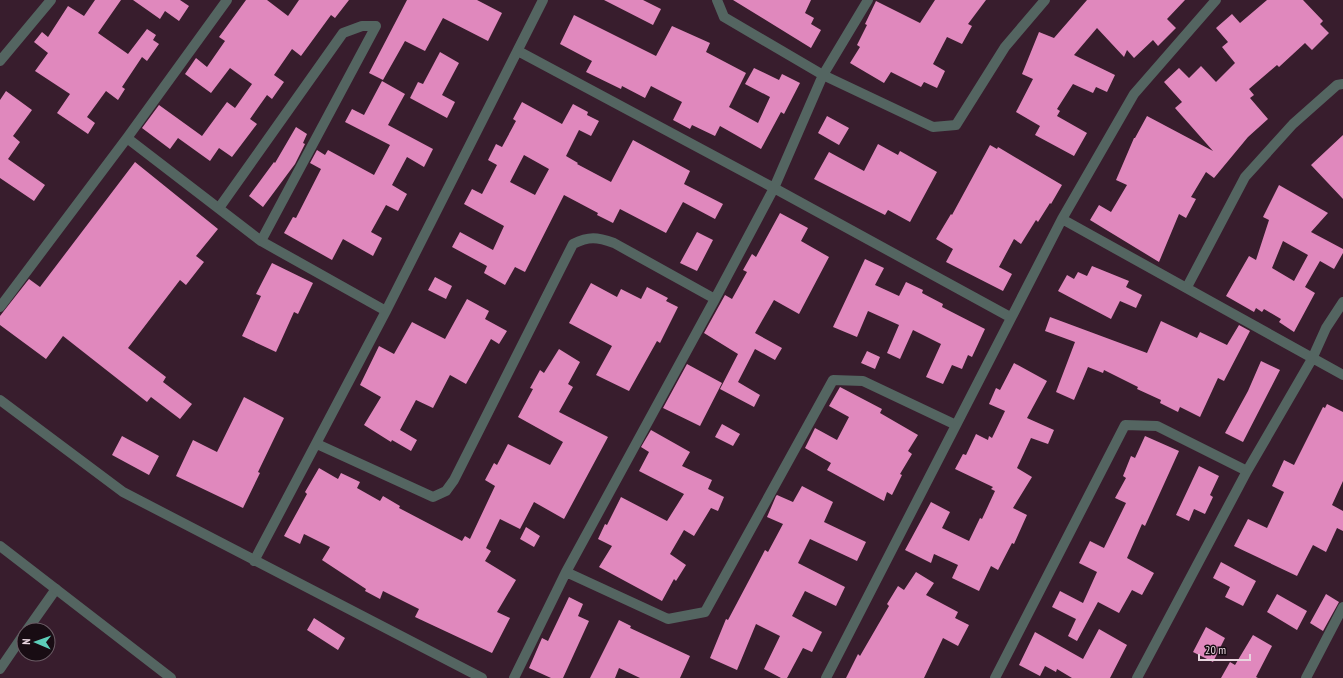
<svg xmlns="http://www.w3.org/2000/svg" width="1343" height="678" viewBox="0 0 1343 678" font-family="'PT Sans Narrow',sans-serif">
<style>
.building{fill:#e088bd;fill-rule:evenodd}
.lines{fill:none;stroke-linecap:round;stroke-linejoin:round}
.minor{stroke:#546561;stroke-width:10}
.tertiary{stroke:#546561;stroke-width:10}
</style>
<rect width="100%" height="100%" fill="#381d2d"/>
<path class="building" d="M 95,0 L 121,0 L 98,33 L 128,54 L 147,29 L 156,35 L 153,40 L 159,44 L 147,61 L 142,57 L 122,87 L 125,89 L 118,100 L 106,91 L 87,117 L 95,123 L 88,134 L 57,113 L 70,94 L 35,71 L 48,53 L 34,42 L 42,32 L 48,37 L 68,6 L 84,16 Z
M 133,0 L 180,0 L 189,6 L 179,21 L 165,11 L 160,19 Z
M 246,0 L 267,0 L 288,16 L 299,0 L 349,0 L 335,18 L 331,15 L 301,56 L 292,49 L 274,75 L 284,82 L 272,99 L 267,95 L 250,119 L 257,124 L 232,157 L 219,148 L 210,161 L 178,138 L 170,149 L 142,128 L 159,105 L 202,136 L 227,102 L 235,108 L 252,84 L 230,68 L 211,93 L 185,74 L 196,58 L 207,67 L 225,41 L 219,37 Z
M 407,0 L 477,0 L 502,13 L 488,41 L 443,18 L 425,51 L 405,41 L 383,80 L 369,73 Z
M 604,0 L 643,0 L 661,9 L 653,25 Z
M 733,0 L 811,0 L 805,13 L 814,18 L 811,24 L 821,30 L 811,48 Z
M 935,0 L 986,0 L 968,24 L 972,26 L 962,44 L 947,37 L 933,64 L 945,71 L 937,88 L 924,82 L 921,87 L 891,72 L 884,83 L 850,63 L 860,47 L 857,45 L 867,25 L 865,24 L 876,1 L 920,23 Z
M 1087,0 L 1185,0 L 1167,19 L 1176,28 L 1158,46 L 1153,40 L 1134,58 L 1127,50 L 1124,57 L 1097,28 L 1074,55 L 1115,75 L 1107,92 L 1096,87 L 1093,93 L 1073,84 L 1057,109 L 1060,111 L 1057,116 L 1087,133 L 1074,156 L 1035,135 L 1040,126 L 1016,112 L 1033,79 L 1022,74 L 1039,32 L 1054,38 Z
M 1267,0 L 1303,0 L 1323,21 L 1320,24 L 1329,33 L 1312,50 L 1305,43 L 1279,67 L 1277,65 L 1249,89 L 1254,95 L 1250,98 L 1268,119 L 1248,137 L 1214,178 L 1206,172 L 1191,197 L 1196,199 L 1186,218 L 1179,214 L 1159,262 L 1090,220 L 1099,205 L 1111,212 L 1127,185 L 1116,180 L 1134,138 L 1135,138 L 1147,116 L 1213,151 L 1175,108 L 1182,102 L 1164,82 L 1179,68 L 1189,78 L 1201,66 L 1216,82 L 1235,63 L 1222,47 L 1228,42 L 1216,28 L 1232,14 L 1240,23 Z
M 574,15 L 656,56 L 672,26 L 710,43 L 706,52 L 746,73 L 729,107 L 758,123 L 770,97 L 745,84 L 754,68 L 779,80 L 782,74 L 800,83 L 784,114 L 781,112 L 761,149 L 720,126 L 715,136 L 692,125 L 690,129 L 673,120 L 682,102 L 651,86 L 645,98 L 622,86 L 621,89 L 586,72 L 592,61 L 560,44 Z
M 440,52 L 459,63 L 442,95 L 455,102 L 447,118 L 410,98 L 418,82 L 423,84 Z
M 382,81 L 405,94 L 388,125 L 433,149 L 424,167 L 407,157 L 392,185 L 407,194 L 398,211 L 386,205 L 371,232 L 382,238 L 373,256 L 343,239 L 332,260 L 284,233 L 293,217 L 296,218 L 321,169 L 310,163 L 317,150 L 325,155 L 328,150 L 374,175 L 390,145 L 345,122 L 352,109 L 364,115 Z
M 6,91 L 32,110 L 13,136 L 20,142 L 8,159 L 45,185 L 34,201 L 0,178 L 0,100 Z
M 522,102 L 562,124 L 573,104 L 588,112 L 587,115 L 599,121 L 591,136 L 579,130 L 566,156 L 578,163 L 577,164 L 611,182 L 633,140 L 690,171 L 684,184 L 723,204 L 715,219 L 683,202 L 666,233 L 620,209 L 613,223 L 597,215 L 598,213 L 564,195 L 525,272 L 515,267 L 505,285 L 484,273 L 487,266 L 452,247 L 460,232 L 493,250 L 504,226 L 464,204 L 472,189 L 482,194 L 497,165 L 488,160 L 496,144 L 502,147 L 516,121 L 513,119 ZM 524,155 L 549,169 L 535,195 L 510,182 Z
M 827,116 L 849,128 L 839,145 L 818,133 Z
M 296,127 L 307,134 L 303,143 L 305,144 L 295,164 L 263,207 L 249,196 L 274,162 L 275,163 Z
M 1343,135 L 1343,199 L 1311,165 Z
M 878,144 L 898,155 L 900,151 L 937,172 L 910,222 L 888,210 L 885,215 L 814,179 L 829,152 L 864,171 Z
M 990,145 L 997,149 L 998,147 L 1062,185 L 1051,204 L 1050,203 L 1038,222 L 1036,220 L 1021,244 L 1014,239 L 999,267 L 1012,274 L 1003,291 L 946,262 L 953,249 L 936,239 L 951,214 L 952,215 Z
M 135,162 L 218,229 L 196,256 L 204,262 L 186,285 L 180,280 L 128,348 L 166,377 L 163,382 L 192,404 L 180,419 L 151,397 L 147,402 L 63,336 L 46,359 L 0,325 L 0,316 L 29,279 L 40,287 Z
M 1279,185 L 1328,213 L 1311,232 L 1343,249 L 1343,253 L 1334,269 L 1320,261 L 1305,287 L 1315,293 L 1294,332 L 1279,322 L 1281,319 L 1264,309 L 1262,312 L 1256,308 L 1254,312 L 1226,296 L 1249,256 L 1256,260 L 1269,220 L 1263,217 ZM 1283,241 L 1308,255 L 1294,281 L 1272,268 Z
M 780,213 L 808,228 L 801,241 L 829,257 L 799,314 L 774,300 L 755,333 L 782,348 L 775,360 L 755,349 L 738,382 L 760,395 L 754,407 L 720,389 L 738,354 L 704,333 L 725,295 L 732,299 L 747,272 L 743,270 L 752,254 L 756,257 Z
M 697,232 L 713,240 L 697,271 L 680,263 Z
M 865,259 L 884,268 L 875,285 L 899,296 L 906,282 L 923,290 L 922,293 L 943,304 L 942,307 L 985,329 L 972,357 L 968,355 L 962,369 L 952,365 L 943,384 L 926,377 L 941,344 L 913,330 L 900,359 L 887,353 L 899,325 L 868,311 L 857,337 L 833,327 Z
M 272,263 L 313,283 L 298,314 L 294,312 L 276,352 L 242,336 L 261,296 L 256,294 Z
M 1092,266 L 1129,281 L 1126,287 L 1142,295 L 1136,308 L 1120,301 L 1111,319 L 1058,291 L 1067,275 L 1074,279 L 1078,272 L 1087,276 Z
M 435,277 L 452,286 L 446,299 L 428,290 Z
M 591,283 L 617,297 L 621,289 L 641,299 L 647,287 L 668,298 L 666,301 L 678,307 L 660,343 L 657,341 L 629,391 L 596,375 L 612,346 L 569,323 Z
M 467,299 L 489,311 L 485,319 L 507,331 L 499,344 L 491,339 L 466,384 L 450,375 L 433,408 L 416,400 L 400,430 L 417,440 L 411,451 L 392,440 L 391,442 L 364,425 L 381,397 L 360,385 L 379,346 L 394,354 L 412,322 L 445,339 Z
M 1050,317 L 1147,353 L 1161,321 L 1197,338 L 1200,332 L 1227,345 L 1239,325 L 1250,331 L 1224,381 L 1218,378 L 1200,417 L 1180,407 L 1178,412 L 1160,403 L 1161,400 L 1137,389 L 1138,387 L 1104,370 L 1103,373 L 1088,367 L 1074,400 L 1056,392 L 1075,342 L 1045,331 Z
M 559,349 L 580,362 L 568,384 L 573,387 L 559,412 L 608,437 L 564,519 L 534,502 L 520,529 L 500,519 L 486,548 L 491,551 L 485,561 L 516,580 L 497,612 L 510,618 L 492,653 L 415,617 L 419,609 L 383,591 L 380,599 L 365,591 L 366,589 L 322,560 L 330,547 L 304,534 L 300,544 L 284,536 L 307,494 L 305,492 L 319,468 L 338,479 L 341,473 L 360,482 L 357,488 L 380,501 L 383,496 L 400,506 L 399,508 L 462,541 L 465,536 L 470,539 L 495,486 L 485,480 L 494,463 L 497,465 L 508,444 L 550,465 L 563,442 L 518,417 L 533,389 L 530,388 L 540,370 L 544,373 Z
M 867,351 L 880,357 L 875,369 L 861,363 Z
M 1261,361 L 1280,370 L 1243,442 L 1225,433 L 1248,391 Z
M 1014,363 L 1047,381 L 1027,418 L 1054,430 L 1048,444 L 1031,438 L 1017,468 L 1032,477 L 1013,508 L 1027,515 L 1014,544 L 1012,543 L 998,570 L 991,566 L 979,591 L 952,578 L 958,565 L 934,554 L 931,563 L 905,550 L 931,502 L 950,512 L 942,528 L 969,541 L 980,518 L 982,519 L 995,491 L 991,489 L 993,487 L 955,469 L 963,454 L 966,455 L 976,434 L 988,440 L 989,436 L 992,438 L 1005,411 L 989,404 L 996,388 L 1000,390 Z
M 687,364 L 722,383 L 700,426 L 663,408 Z
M 840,387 L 882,409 L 880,413 L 918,435 L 908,451 L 912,454 L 900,474 L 902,475 L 892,495 L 887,492 L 884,501 L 827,470 L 831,463 L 805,448 L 815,428 L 837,440 L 849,417 L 829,406 Z
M 244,397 L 284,418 L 258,472 L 260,473 L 243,508 L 176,476 L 193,440 L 217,452 Z
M 1327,404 L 1343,412 L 1343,481 L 1332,505 L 1343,511 L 1343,531 L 1337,528 L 1326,552 L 1313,545 L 1297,576 L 1234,546 L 1248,519 L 1267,528 L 1284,492 L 1272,486 L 1284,460 L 1294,465 L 1323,407 L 1325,408 Z
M 722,424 L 740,434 L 733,446 L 715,437 Z
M 651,430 L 690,452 L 682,466 L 712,480 L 708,489 L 724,497 L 718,511 L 711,508 L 694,536 L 684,530 L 670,554 L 686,565 L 676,581 L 674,579 L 662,601 L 599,567 L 612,546 L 598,539 L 605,524 L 607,525 L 621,497 L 667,521 L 684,494 L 639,471 L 649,452 L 641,447 Z
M 122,436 L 159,456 L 149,475 L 112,455 Z
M 1145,436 L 1179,451 L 1145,526 L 1142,524 L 1127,558 L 1154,573 L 1142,595 L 1132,590 L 1119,613 L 1098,602 L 1077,641 L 1068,636 L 1076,619 L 1052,607 L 1060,591 L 1083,603 L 1097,572 L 1079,563 L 1090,541 L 1104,548 L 1126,503 L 1115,498 L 1126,478 L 1123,476 L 1131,456 L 1135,458 Z
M 1199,466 L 1219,476 L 1210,495 L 1213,497 L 1205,514 L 1194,509 L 1189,521 L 1176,515 Z
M 802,486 L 833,502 L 824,522 L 866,542 L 857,561 L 810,539 L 798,563 L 845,587 L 836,606 L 805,591 L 792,616 L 822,632 L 812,652 L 803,648 L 787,678 L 781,678 L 764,669 L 780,636 L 756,624 L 737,670 L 710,658 L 726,619 L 728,620 L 765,550 L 768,552 L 783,524 L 767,517 L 776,496 L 777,495 L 793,502 Z
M 526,527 L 540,536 L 534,547 L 520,539 Z
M 1221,562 L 1256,581 L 1243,606 L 1225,597 L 1230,587 L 1213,578 Z
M 916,572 L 934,583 L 926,595 L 958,612 L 955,618 L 969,625 L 958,646 L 943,638 L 924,678 L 846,678 L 858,654 L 860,656 L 889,606 L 887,604 L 898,586 L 904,590 Z
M 1277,594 L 1307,611 L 1297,630 L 1267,612 Z
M 1326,594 L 1339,602 L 1323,631 L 1310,623 Z
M 569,597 L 583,604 L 578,616 L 589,621 L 563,678 L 551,678 L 529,668 L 542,638 L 548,641 Z
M 314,618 L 345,638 L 338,650 L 307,630 Z
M 619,620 L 631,626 L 630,628 L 690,656 L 680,678 L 640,678 L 619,668 L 615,678 L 590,678 Z
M 1206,627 L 1225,638 L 1213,662 L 1193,652 Z
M 1099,629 L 1127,645 L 1110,678 L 1072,678 L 1057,669 L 1056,672 L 1045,666 L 1040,676 L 1019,665 L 1035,632 L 1083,659 Z
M 1253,635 L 1272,646 L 1256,677 L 1258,678 L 1221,678 L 1230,662 L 1235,665 Z"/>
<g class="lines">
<path class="minor" d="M 717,0 L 724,17 L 823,75 L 933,127 L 956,125 L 1005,47 L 1045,0
M 518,51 L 774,188 L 1010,317
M 0,61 L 51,0
M 127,138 L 261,241 L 386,311
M 219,208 L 343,33 L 362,26 L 376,26 L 261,241
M 1062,219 L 1343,375
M 1187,287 L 1245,177 L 1293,124 L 1337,85 L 1343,84
M 0,307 L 127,138 L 227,0
M 0,400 L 123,492 L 482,678
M 317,444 L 433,497 L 446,491 L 454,480 L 573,244 C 589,236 597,237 614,243 L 715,299
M 254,561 L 386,311 L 543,0
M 566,572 L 668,619 L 705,612 L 833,380 L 863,381 L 956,425
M 27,630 L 56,589
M 0,669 L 24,634
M 514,678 L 566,572 L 715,299 L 774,188 L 823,75 L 868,0
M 826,678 L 1062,219 L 1134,94 L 1216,0
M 995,678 L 1125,425 L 1157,426 L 1247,471
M 1137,678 L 1247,471 L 1312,359 L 1326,328 L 1343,302
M 1306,678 L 1343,607"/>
<path class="tertiary" d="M 0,546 L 171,678"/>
</g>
<g transform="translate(36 642) rotate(272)"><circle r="19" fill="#180c13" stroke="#6b5c65"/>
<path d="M0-3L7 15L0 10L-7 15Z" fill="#5dceb9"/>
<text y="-6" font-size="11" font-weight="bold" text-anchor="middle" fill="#e8d5df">N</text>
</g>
<path d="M1199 654v6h51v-6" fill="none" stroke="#e8d5df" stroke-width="2"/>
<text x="1205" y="654" font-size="12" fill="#e8d5df" stroke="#180c13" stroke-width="3" paint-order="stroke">20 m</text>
</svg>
